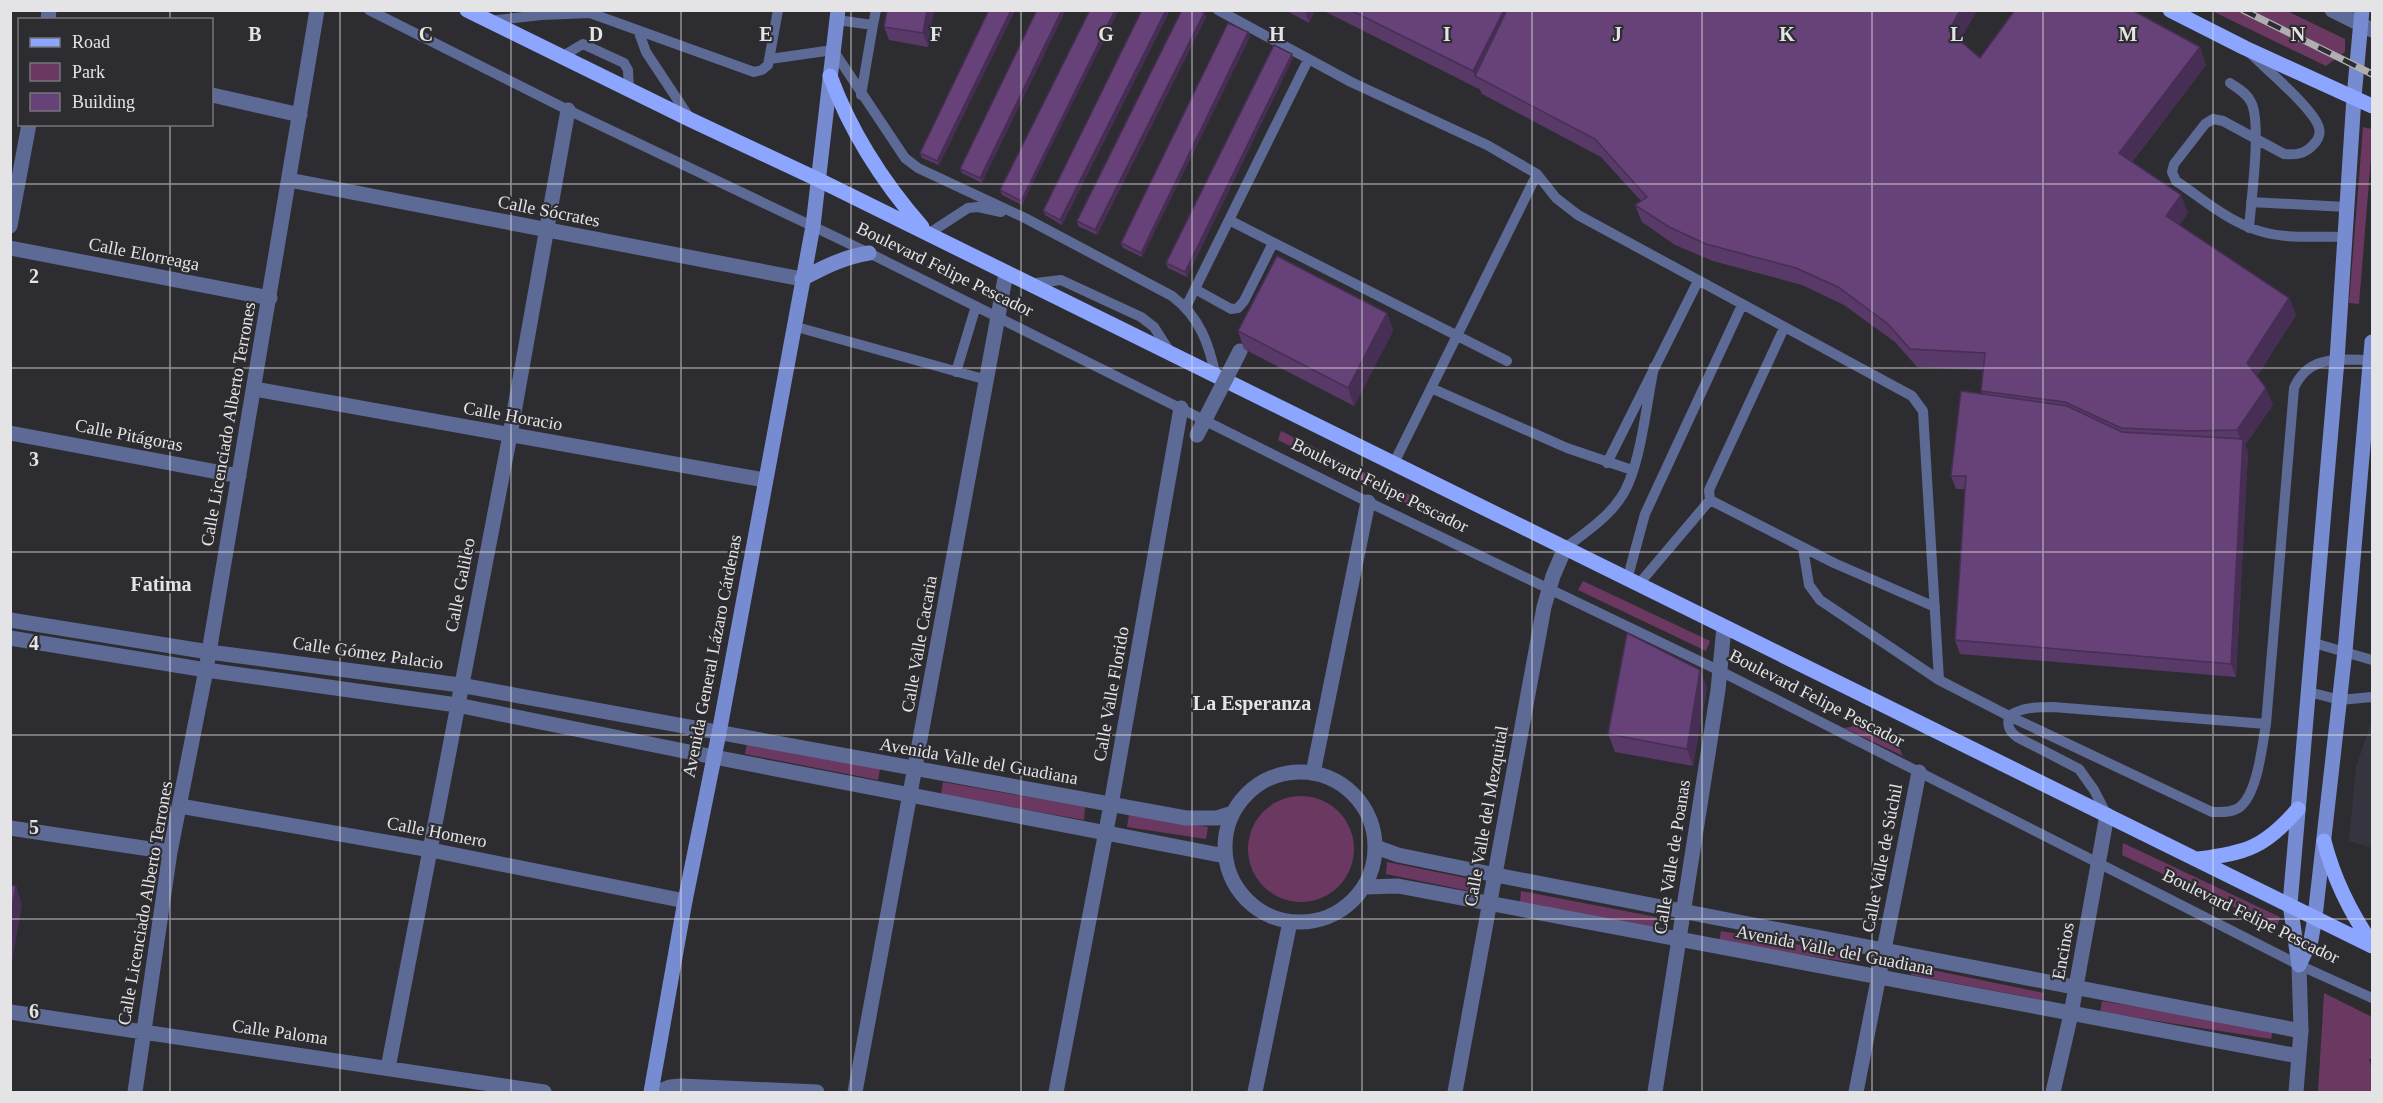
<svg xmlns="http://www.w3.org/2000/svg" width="2383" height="1103" viewBox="0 0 2383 1103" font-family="'Times New Roman',serif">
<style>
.built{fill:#36343e}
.green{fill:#6a3860}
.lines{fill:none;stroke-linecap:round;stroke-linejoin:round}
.service{stroke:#5d6a95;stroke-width:10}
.minor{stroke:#5d6a95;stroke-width:15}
.tertiary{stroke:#5d6a95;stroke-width:15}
.secondary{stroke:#778cd0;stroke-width:15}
.primary{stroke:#8ca5fe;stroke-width:15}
.rail-casing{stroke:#afafb2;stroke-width:7}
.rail{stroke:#2d2d31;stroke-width:4.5;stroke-dasharray:14;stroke-linecap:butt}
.pedestrian-bridge{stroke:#5d6a95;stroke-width:15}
.wall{fill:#583967}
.shaded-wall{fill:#472e54}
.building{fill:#664278;stroke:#472e54;stroke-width:1.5}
.grid{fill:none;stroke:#e4e4e6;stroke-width:1.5;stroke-opacity:0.55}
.labels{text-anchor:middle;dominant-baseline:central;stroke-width:4.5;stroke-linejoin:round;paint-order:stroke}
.street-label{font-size:18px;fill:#e4e4e6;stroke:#2d2d31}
.neighbourhood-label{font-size:20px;font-weight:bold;fill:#e4e4e6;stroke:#2d2d31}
.grid-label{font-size:20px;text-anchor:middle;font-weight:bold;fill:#e4e4e6;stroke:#2d2d31;stroke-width:4.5;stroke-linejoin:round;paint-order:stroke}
</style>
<rect width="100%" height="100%" fill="#2d2d31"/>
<path class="built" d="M 2372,600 L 2372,848 L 2349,841 L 2356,767 L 2372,720 Z"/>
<path class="green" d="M 2212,11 L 2287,11 L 2345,39 L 2345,52 L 2326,66 Z
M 2363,127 L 2372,129 L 2372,145 L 2359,304 L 2349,303 Z
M 1281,431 L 1459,519 L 1454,527 L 1278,440 Z
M 1583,581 L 1710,641 L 1706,651 L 1578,590 Z
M 1861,725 L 1896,741 L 1903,756 L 1844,728 Z
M 747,743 L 880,769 L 878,780 L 745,754 Z
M 943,782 L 1085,807 L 1084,820 L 941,794 Z
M1248 849a53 53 0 1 1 106 0a53 53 0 1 1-106 0Z
M 1129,815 L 1208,827 L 1206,839 L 1127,827 Z
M 2123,843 L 2280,917 L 2277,927 L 2122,855 Z
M 1387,862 L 1476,880 L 1474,892 L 1386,874 Z
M 1521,891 L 1656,917 L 1654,929 L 1520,902 Z
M 1721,931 L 1851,954 L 1850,962 L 1719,942 Z
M 1913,966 L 2044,993 L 2043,1000 L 1911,975 Z
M 2324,993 L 2372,1017 L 2372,1059 L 2369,1059 L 2372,1070 L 2372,1092 L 2318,1092 Z
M 2102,1001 L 2273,1030 L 2271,1039 L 2100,1012 Z"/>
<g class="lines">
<path class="service" d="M 369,10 L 568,110 L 869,253 L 1368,502 L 1720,671 L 2299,965 L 2372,998
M 1218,10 L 1351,82 L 1487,145 L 1537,174 L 1556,198 L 1578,215 L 1912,396 L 1923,411 L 1939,680
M 837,20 L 873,25 L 876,10
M 489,21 L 541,15 L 590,13 L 754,72 L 762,70 L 768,65 L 778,10
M 638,30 L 646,52 L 689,117
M 2250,53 C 2265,68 2315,110 2319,128 C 2321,135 2318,140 2313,145 C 2305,154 2296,155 2284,154 L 2223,121 L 2213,119 L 2205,124 L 2174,164 L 2172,172 L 2176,181 C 2200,197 2224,218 2251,228 C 2279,240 2315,236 2344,237
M 561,57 L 583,44 L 624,63 L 628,70 L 629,90
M 770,59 L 833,50 L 905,158 L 918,168 L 1025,218 L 1172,296 C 1200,317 1209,344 1216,377
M 2230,83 C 2237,88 2247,93 2251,102 C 2262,123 2251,201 2249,228
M 861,95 L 873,25
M 2251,202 L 2346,207
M 1229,220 L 1507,361
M 928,234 L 968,208 L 978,207 L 1001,212
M 1028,284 L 1061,280 L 1141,317 L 1154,327 L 1170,352
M 1195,289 L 1231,309 L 1238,308 L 1244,301 L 1273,243
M 1186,307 L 1308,60
M 793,326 L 987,380
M 1784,328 L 1709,490 L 1710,500 L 1834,563 L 1935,607
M 956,372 L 976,306
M 1431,388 L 1567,448 L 1632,470
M 1607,463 L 1698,281
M 1393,465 L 1537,174
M 1565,548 C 1589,530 1618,511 1629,482 C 1642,451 1647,401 1654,367
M 1803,548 L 1809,585 L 1820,600 L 1939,680 L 2009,716 C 2022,707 2038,707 2053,707 L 2266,724
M 1627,580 L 1645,514 L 1742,305
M 1638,585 L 1710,500
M 2314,643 L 2372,660
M 2309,692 L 2340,700 L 2372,697
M 2107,815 L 2094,790 L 2079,769 L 2017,737 C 2009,731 2007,726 2009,716 L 2212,812 C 2221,812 2232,813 2240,807 C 2258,792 2262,746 2266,724 L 2294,388 C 2309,354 2340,360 2371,360"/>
<path class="minor" d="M 48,20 L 49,10
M 212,95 L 300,115
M 289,180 L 802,279
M 10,226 L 29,124
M 10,248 L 270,298
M 254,389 L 765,480
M 10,433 L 239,476
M 1313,773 L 1368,502
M 180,806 L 431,850 L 685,901
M 10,828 L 170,852
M 10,1012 L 544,1092
M 388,1068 L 510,435 L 568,110
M 135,1092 L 170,852 L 206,670 L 317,10
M 658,1092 L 670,1087 L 681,1086 L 817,1092
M 855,1092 L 1006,273
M 1056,1092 L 1111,805 L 1181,408
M 1255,1092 L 1290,922
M 1455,1092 L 1544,607 L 1553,576 L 1565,548
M 1655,1092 L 1718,690 L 1724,627
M 1856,1092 L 1919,772
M 2053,1092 L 2071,1014 L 2107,815
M 2296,1092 L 2301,1031 L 2299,965"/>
<path class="tertiary" d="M 2332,10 L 2372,30
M 10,620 L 209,652 L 460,685 L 1186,818 L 1217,818 L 1233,813
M 10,638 L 206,670 L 457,705 L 714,757 L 1225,856
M1225 847a75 75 0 1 1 150 0a75 75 0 1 1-150 0Z
M 1376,847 L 1398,855 L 1496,875 L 2301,1031
M 1365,887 L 1398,886 L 2298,1056"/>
<path class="secondary" d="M 802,279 C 824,267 844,257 869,253
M 2299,965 L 2290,904 L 2337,360 L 2354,97 L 2362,10
M 2299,965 L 2311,940 L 2315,917 L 2345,651 L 2372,342
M 651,1092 L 685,901 L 719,733 L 813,226 L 838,10"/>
<path class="primary" d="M 467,10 L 691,120 L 819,180 L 2372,946
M 2170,10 L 2245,48 L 2372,106
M 830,76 C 851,133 882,181 922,227
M 2324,841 C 2334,880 2350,912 2372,944
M 2198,859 C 2247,853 2265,847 2298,809"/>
<defs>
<path id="rail" d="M 2243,10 L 2372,74"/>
</defs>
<use href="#rail" class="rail-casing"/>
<use href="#rail" class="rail"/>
<path class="pedestrian-bridge" d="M 1197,435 L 1240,351"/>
</g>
<path class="wall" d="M 887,10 L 934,10 L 928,47 L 889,40 L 884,27 Z
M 989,10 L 1015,10 L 939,165 L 922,158 L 920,153 Z
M 1037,10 L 982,183 L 962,173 L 960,169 Z
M 1090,10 L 1022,205 L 1002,195 L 1000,190 Z
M 1142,10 L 1170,10 L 1062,225 L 1045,215 L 1043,211 Z
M 1285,10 L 1315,10 L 1309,23 Z
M 1322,10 L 1977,10 L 1960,40 L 1980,58 L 2206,65 L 2132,162 L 2188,213 L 2179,225 L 2289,298 L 2296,315 L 2257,376 L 2273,405 L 2245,445 L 2248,452 L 2236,677 L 1960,654 L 1955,640 L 1965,489 L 1956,489 L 1951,476 L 1983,394 L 1981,391 L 1984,370 L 1917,367 L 1895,342 L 1844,305 L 1802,285 L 1713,261 L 1675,245 L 1642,222 L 1635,205 L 1641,201 L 1601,157 L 1482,94 L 1479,88 L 1479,89 Z
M 1204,13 L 1206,17 L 1097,235 L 1078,226 L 1077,221 Z
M 1250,37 L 1142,257 L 1123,248 L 1121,243 Z
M 1293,58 L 1187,277 L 1168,268 L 1166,263 Z
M 1387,313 L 1393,331 L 1354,406 L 1244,349 L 1238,331 Z
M 1707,688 L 1693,766 L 1615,752 L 1608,734 Z"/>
<path class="shaded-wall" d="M 927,10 L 934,10 L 928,47 L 923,33 Z
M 1011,10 L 1015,10 L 939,165 L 937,161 Z
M 1062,10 L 1066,10 L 982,183 L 980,178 Z
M 1115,10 L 1119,10 L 1022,205 L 1021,201 Z
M 1166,10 L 1170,10 L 1062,225 L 1060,220 Z
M 1305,10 L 1315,10 L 1309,23 Z
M 1504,10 L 1520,10 L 1475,76 L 1479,89 L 1473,71 Z
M 1960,10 L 1977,10 L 1955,48 L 1949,31 Z
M 1204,13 L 1206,17 L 1097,235 L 1095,230 Z
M 1248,32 L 1250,37 L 1142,257 L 1141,253 Z
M 2200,47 L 2206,65 L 2125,170 L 2119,153 Z
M 1292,54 L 1293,58 L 1187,277 L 1185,272 Z
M 2181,195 L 2188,213 L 2173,234 L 2166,216 Z
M 2289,298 L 2296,315 L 2254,380 L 2247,363 Z
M 1387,313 L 1393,331 L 1354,406 L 1348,388 Z
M 2266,388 L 2273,405 L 2245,445 L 2248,452 L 2236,677 L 2231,664 L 2243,446 L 2237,430 Z
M 1700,670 L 1707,688 L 1693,766 L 1687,749 Z
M 16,886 L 22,904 L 10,975 L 10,919 Z"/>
<path class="building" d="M 887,10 L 927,10 L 923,33 L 884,27 Z
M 989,10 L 1011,10 L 937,161 L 920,153 Z
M 1037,10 L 1062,10 L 980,178 L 960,169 Z
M 1090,10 L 1115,10 L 1021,201 L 1000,190 Z
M 1142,10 L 1166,10 L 1060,220 L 1043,211 Z
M 1182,10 L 1199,10 L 1204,13 L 1095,230 L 1077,221 Z
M 1350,10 L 1504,10 L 1473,71 Z
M 1507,10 L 1960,10 L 1949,31 L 1980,58 L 2015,10 L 2132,10 L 2200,47 L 2119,153 L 2181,195 L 2166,216 L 2289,298 L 2247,363 L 2266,388 L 2237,430 L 2191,431 L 2121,428 L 2065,402 L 1981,391 L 1985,353 L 1910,349 L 1888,324 L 1838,287 L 1796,268 L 1706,244 L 1669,227 L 1635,205 L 1647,197 L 1595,139 L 1475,76 Z
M 1228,23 L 1248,32 L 1141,253 L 1121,243 Z
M 1274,45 L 1292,54 L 1185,272 L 1166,263 Z
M 1277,256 L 1387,313 L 1348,388 L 1238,331 Z
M 1961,391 L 2067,406 L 2122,432 L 2243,439 L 2231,664 L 1955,640 L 1966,476 L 1951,476 Z
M 1627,633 L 1700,670 L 1687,749 L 1608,734 Z
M 10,885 L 16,886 L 10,919 Z"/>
<path class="grid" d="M 170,10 L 170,20M 340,10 L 340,1092M 511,10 L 511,1092M 681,10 L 681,1092M 851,10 L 851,1092M 1021,10 L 1021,1092M 1192,10 L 1192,1092M 1362,10 L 1362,1092M 1532,10 L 1532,1092M 1702,10 L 1702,1092M 1872,10 L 1872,1092M 2043,10 L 2043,1092M 2213,10 L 2213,1092M 170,124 L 170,1092M 10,184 L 2372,184M 10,368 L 2372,368M 10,552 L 2372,552M 10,735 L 2372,735M 10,919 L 2372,919"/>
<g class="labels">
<g class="street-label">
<text transform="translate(549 211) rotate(11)">Calle Sócrates</text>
<text transform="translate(144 254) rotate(11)">Calle Elorreaga</text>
<text transform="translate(945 269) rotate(26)">Boulevard Felipe Pescador</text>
<text transform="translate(513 416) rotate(10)">Calle Horacio</text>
<text transform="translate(228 424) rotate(-80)">Calle Licenciado Alberto Terrones</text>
<text transform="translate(129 435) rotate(11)">Calle Pitágoras</text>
<text transform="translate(1380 485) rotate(26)">Boulevard Felipe Pescador</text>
<text transform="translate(460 585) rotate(-79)">Calle Galileo</text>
<text transform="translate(919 644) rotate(-80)">Calle Valle Cacaria</text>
<text transform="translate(368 653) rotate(8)">Calle Gómez Palacio</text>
<text transform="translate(712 656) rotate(-79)">Avenida General Lázaro Cárdenas</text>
<text transform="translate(1111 694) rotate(-80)">Calle Valle Florido</text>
<text transform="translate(1817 698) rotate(27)">Boulevard Felipe Pescador</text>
<text transform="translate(979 761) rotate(10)">Avenida Valle del Guadiana</text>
<text transform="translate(1486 816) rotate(-80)">Calle Valle del Mezquital</text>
<text transform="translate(437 832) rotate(11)">Calle Homero</text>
<text transform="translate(1672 857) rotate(-81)">Calle Valle de Poanas</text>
<text transform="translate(1882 858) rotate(-79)">Calle Valle de Súchil</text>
<text transform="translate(145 903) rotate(-80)">Calle Licenciado Alberto Terrones</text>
<text transform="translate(2251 916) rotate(26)">Boulevard Felipe Pescador</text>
<text transform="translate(1835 950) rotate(11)">Avenida Valle del Guadiana</text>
<text transform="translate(2063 951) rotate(-80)">Encinos</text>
<text transform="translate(280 1032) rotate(8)">Calle Paloma</text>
</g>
<g class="neighbourhood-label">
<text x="161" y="584">Fatima</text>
<text x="1252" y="703">La Esperanza</text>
</g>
</g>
<g class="grid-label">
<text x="255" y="41">B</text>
<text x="426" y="41">C</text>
<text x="596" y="41">D</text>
<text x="766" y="41">E</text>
<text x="936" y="41">F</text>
<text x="1106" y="41">G</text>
<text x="1277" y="41">H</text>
<text x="1447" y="41">I</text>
<text x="1617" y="41">J</text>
<text x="1787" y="41">K</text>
<text x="1957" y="41">L</text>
<text x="2128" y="41">M</text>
<text x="2298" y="41">N</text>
<text x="34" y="283">2</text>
<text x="34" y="466">3</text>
<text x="34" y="650">4</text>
<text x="34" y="834">5</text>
<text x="34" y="1018">6</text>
</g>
<rect width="2383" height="1103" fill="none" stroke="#e4e4e6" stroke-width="24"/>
<rect x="18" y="18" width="195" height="108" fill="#2d2d31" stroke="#767679" stroke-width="1.5"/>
<rect x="30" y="38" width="30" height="9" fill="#8ca5fe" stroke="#767679" stroke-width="1.5"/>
<text x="72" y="48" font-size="18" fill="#e4e4e6">Road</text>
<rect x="30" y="63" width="30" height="18" fill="#6a3860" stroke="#767679" stroke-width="1.5"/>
<text x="72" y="78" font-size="18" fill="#e4e4e6">Park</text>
<rect x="30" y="93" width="30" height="18" fill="#664278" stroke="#767679" stroke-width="1.5"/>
<text x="72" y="108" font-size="18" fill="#e4e4e6">Building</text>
</svg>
